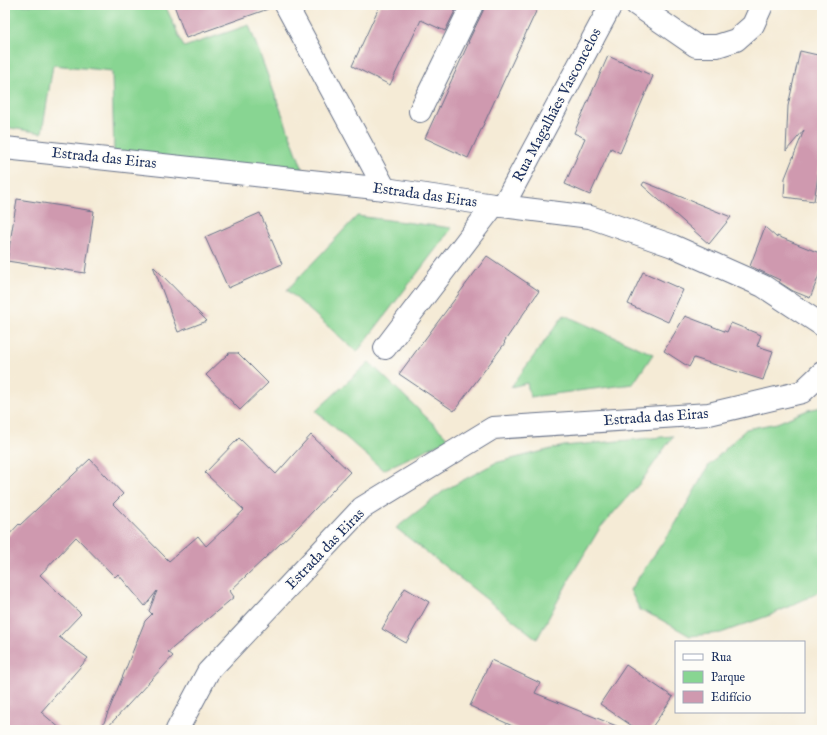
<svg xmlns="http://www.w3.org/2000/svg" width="827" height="735" viewBox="0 0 827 735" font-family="'IM FELL English',serif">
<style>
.green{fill:#88d592;stroke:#528278}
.building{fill:#cf99af}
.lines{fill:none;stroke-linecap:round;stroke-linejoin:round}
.minor-casing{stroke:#677188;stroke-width:24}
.tertiary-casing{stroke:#677188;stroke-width:24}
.minor{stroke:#fff;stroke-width:22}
.tertiary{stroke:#fff;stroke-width:22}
.labels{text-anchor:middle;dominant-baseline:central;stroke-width:3.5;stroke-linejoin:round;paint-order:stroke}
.street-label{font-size:15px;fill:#1b2f5e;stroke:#fdfcf7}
</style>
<rect width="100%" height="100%" fill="#fdfcf7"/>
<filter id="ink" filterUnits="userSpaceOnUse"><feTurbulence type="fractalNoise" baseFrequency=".025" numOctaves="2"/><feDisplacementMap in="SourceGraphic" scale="8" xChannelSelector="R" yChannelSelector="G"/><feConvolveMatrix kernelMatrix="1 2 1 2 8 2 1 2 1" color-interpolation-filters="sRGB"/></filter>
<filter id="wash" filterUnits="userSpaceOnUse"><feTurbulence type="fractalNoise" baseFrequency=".012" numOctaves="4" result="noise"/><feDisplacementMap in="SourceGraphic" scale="16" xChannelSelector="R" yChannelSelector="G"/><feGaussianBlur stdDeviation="0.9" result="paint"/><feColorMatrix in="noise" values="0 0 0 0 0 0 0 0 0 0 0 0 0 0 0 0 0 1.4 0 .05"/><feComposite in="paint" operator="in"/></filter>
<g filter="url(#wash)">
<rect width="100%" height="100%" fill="#f5ebd6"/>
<path class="green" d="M 5,5 L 165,5 L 184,47 L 249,25 L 303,170 L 114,157 L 112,71 L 53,65 L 42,133 L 5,127 Z
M 357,216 L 452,228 L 357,352 L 287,290 Z
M 564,315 L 653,354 L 633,384 L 530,397 L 527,383 L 511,387 Z
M 369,362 L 449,439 L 383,470 L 316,411 Z
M 822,407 L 822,591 L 773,614 L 721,633 L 690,636 L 658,618 L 640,610 L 630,590 L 676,523 L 709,465 L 746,429 L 777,423 L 808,410 Z
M 673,436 L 641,482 L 600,528 L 574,571 L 537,639 L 396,528 L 445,490 L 495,463 L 564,446 Z"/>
<g id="blocks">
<path class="building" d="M 174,5 L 267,5 L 268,9 L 186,38 Z
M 380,5 L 458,5 L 445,31 L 421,20 L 390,85 L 352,66 Z
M 484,5 L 539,5 L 468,158 L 425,138 L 469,42 L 468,42 L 483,11 Z
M 800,51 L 822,56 L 822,151 L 814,201 L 784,197 L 785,178 L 804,130 L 786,151 L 788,106 Z
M 608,56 L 653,76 L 620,153 L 611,148 L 590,195 L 565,184 L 585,138 L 574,133 Z
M 644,182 L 731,217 L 709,244 L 642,185 Z
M 17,199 L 94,211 L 85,273 L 7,261 Z
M 260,213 L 282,264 L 228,288 L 205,237 Z
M 765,227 L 777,238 L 777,236 L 822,254 L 822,268 L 810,298 L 793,291 L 779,282 L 780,280 L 750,266 Z
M 487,256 L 539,291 L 504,342 L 505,343 L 454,411 L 399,374 Z
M 153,266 L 207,321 L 178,332 Z
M 643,272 L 683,290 L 668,322 L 628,304 Z
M 685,316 L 727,332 L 731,323 L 761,335 L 757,346 L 773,351 L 763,380 L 694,358 L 689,367 L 664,351 Z
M 229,353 L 238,353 L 268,383 L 240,410 L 206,375 Z
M 311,435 L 350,472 L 297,528 L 230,591 L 234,597 L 168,652 L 173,656 L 105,730 L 101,730 L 145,621 L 152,614 L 149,611 L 157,591 L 145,606 L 118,574 L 115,577 L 76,537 L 40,575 L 81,614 L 59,637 L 88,658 L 41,712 L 62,730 L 5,730 L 5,539 L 19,524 L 20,525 L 90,459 L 123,494 L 113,504 L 169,561 L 198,536 L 206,546 L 244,510 L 205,473 L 239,438 L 276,474 Z
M 405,588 L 429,602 L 406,643 L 382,629 Z
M 491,660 L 540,683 L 535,693 L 624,729 L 624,730 L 521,730 L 470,706 Z
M 626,665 L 673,697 L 650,730 L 638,730 L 600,704 Z"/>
</g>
</g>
<g filter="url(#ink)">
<use href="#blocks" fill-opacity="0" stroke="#677188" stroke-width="1"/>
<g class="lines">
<defs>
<path id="minor" d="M 286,5 L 385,189
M 637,5 L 696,46 L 717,46 L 736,40 L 753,25 L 762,5
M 420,111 L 472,5
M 503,206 L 611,5
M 385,348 L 494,205"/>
<path id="tertiary" d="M 5,148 L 385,189 L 494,205 L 590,217 L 673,246 L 763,286 L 822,325
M 177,730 L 208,672 L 362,508 L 493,428 L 709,414 L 802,392 L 822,373"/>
</defs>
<use href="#minor" class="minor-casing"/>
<use href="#tertiary" class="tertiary-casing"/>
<use href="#minor" class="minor"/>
<use href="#tertiary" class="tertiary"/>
</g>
</g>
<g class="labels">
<g class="street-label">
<text transform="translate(557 105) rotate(-62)">Rua Magalhães Vasconcelos</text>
<text transform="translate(104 158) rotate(6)">Estrada das Eiras</text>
<text transform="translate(425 195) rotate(8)">Estrada das Eiras</text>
<text transform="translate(656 417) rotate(-4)">Estrada das Eiras</text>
<text transform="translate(325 549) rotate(-46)">Estrada das Eiras</text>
</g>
</g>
<rect width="827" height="735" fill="none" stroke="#fdfcf7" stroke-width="20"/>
<rect x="675" y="641" width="130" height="72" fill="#fdfcf7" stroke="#a3aaba"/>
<rect x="683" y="654" width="20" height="6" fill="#ffffff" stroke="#a3aaba"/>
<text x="711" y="661" font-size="12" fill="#1b2f5e">Rua</text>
<rect x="683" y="671" width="20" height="12" fill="#88d592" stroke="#a3aaba"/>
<text x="711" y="681" font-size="12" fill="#1b2f5e">Parque</text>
<rect x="683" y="691" width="20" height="12" fill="#cf99af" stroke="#a3aaba"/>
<text x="711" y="701" font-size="12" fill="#1b2f5e">Edifício</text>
</svg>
